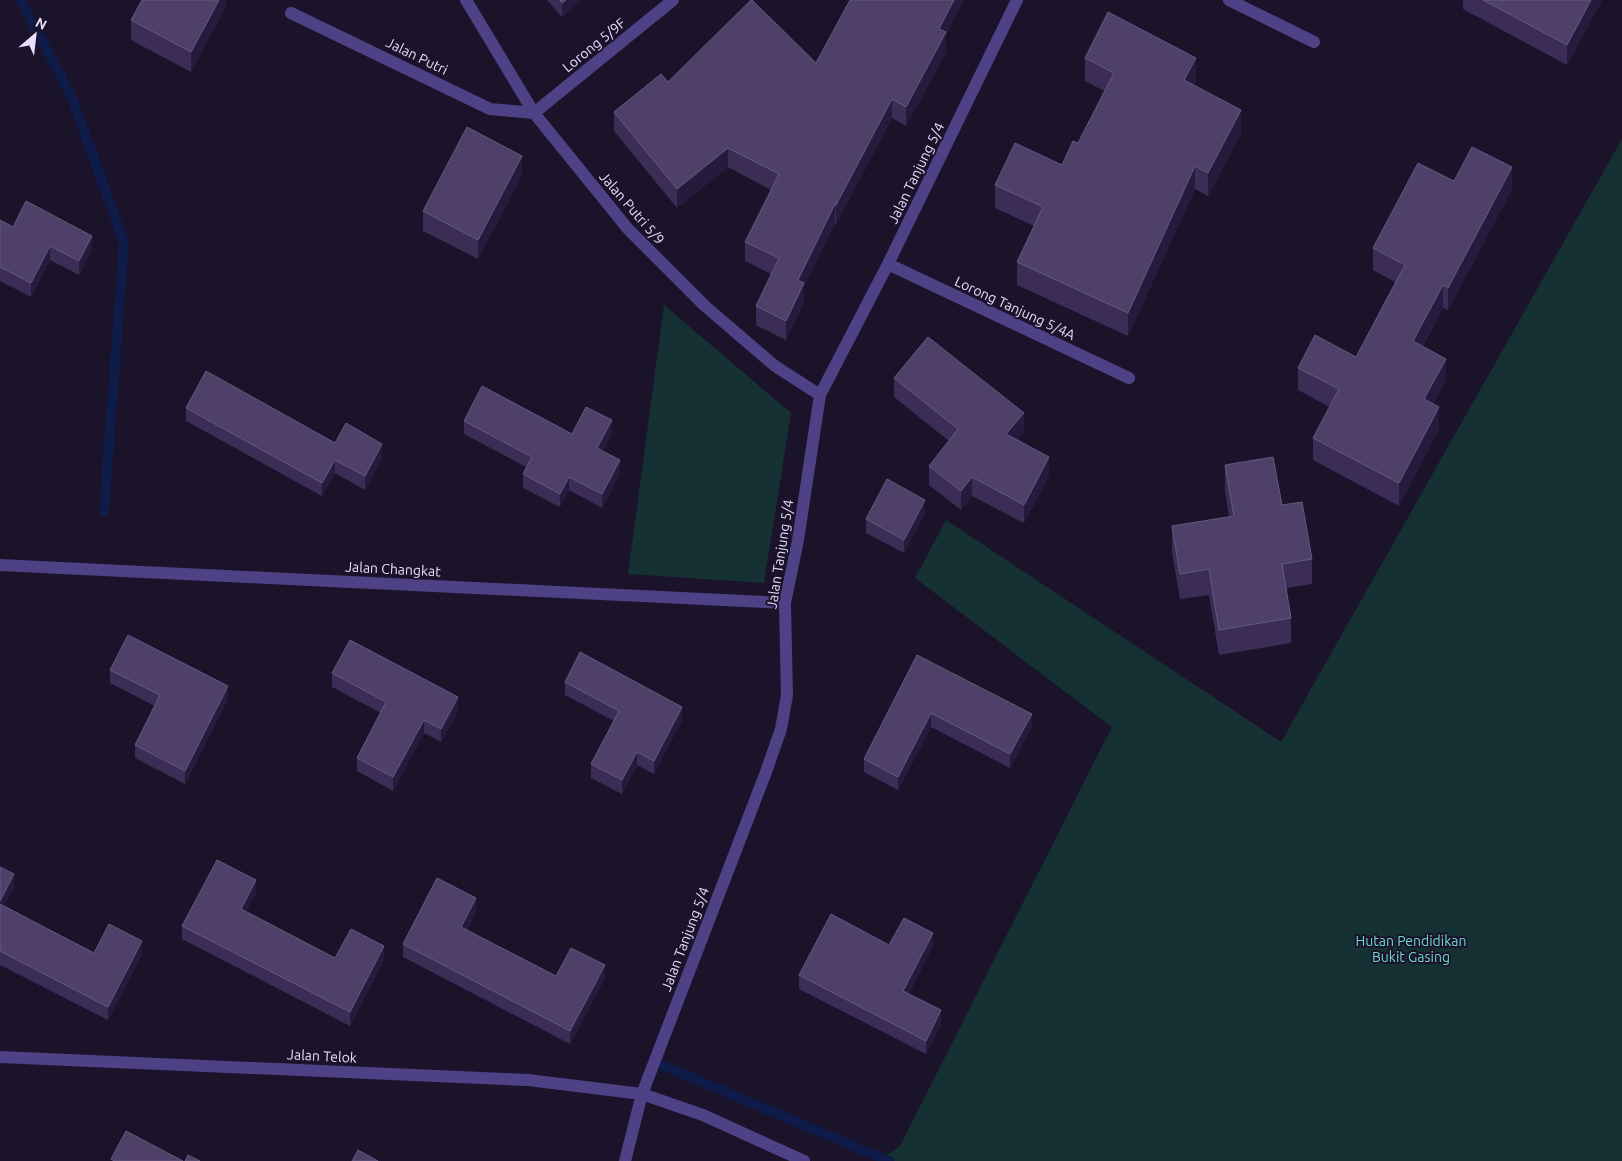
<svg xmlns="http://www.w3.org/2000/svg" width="1622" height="1161" viewBox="0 0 1622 1161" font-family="Ubuntu,sans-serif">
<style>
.green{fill:#163134}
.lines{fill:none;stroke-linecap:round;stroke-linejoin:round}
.stream{stroke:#0f1b48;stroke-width:10}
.pedestrian{stroke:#4e4186;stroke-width:12}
.minor{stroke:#4e4186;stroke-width:12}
.wall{fill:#3c2d57}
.shaded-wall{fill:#271b3d}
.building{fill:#4e4068;stroke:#665980}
.labels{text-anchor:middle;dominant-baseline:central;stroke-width:4;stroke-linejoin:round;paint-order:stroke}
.street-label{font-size:14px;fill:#e6defd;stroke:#1a132a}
.park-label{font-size:14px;fill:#6ddacf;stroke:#1a132a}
</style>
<rect width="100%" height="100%" fill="#1a132a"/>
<path class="green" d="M 1622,139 L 1622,1161 L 878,1161 L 900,1146 L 1112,727 L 915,578 L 946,520 L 1281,742 Z
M 664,305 L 791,413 L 764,583 L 628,574 Z"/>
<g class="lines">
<path class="stream" d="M 21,0 L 72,98 L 124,242 L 104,511
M 664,1066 L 889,1161"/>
<path class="pedestrian" d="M 642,1094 L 703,1115 L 804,1161"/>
<path class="minor" d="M 466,0 L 534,113 L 628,229 L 705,306 L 775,366 L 820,395
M 1229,0 L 1314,42
M 291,13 L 490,109 L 534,113 L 673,0
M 888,264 L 1129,378
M 0,565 L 785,603
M 0,1057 L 528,1080 L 642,1094
M 625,1161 L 642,1094 L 766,772 L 781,729 L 787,695 L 785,603 L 798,540 L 820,395 L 888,264 L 1017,0"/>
</g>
<path class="wall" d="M 226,0 L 226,6 L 191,72 L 131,40 L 131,20 Z
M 547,0 L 581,0 L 562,17 Z
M 1463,0 L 1602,0 L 1567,65 L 1463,9 Z
M 946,35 L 946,52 L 906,126 L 892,118 L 836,224 L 835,223 L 804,286 L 804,302 L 786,340 L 756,325 L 756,306 L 771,274 L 745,261 L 745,242 L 771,190 L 728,167 L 677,208 L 614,131 L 614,112 L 668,82 L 816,63 Z
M 1085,58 L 1196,81 L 1194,85 L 1241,133 L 1208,196 L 1195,189 L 1128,336 L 1017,285 L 1017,262 L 1034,226 L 995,208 L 995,185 L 1062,165 L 1078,143 L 1104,91 L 1085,81 Z
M 522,175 L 478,259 L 423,231 L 423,211 Z
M 1454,181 L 1512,189 L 1448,310 L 1443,308 L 1423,346 L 1446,381 L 1433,404 L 1439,429 L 1399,506 L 1313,460 L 1313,438 L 1330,407 L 1298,390 L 1298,368 L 1356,357 L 1395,282 L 1373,270 L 1373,248 Z
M 0,220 L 13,227 L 92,250 L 79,275 L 50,260 L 31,297 L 0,281 Z
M 894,378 L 1024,432 L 1017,440 L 1049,476 L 1024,523 L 972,496 L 961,510 L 929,485 L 929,466 L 949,441 L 894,397 Z
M 186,408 L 335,443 L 382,458 L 365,490 L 335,473 L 322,496 L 186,421 Z
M 464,421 L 572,434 L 612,434 L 603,451 L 620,474 L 602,508 L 569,490 L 560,507 L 523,488 L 523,474 L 526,467 L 464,434 Z
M 1225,465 L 1282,505 L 1312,559 L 1312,584 L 1286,588 L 1291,618 L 1291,643 L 1219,655 L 1209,595 L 1180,599 L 1172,552 L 1172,526 L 1229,517 L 1225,490 Z
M 925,513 L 904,553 L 866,533 L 866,519 Z
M 917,655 L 1032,727 L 1010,768 L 931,727 L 898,790 L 864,772 L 864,759 Z
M 110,670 L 228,699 L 185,784 L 135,758 L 135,745 L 155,706 L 110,683 Z
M 332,673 L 458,711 L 441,742 L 424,733 L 393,791 L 357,771 L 357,758 L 381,713 L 332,687 Z
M 565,682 L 682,720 L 654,774 L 637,765 L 622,794 L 591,778 L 591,764 L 614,721 L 565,695 Z
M 0,867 L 14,888 L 4,906 L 94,953 L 142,954 L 108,1020 L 0,965 Z
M 256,893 L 246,911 L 335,958 L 384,960 L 350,1026 L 182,939 L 182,926 Z
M 476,912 L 467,930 L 556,976 L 605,978 L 570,1044 L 403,957 L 403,944 Z
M 889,945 L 933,946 L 909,993 L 941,1024 L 926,1054 L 799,989 L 799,975 Z"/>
<path class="shaded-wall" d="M 219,0 L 226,0 L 226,6 L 191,72 L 191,52 Z
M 566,0 L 581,0 L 562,17 L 562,3 Z
M 954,0 L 964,0 L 946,35 L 946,52 L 906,126 L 906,107 L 939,29 Z
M 1591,0 L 1602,0 L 1567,65 L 1567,45 Z
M 1196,58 L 1196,81 L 1184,103 L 1184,80 Z
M 892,99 L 892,118 L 836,224 L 836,205 Z
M 1241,110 L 1241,133 L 1208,196 L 1208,173 Z
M 728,148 L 728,167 L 677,208 L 677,189 Z
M 522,156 L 522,175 L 478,259 L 478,240 Z
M 1195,166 L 1195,189 L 1128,336 L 1128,313 Z
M 1512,167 L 1512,189 L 1448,310 L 1448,288 Z
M 835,204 L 835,223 L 804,286 L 804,302 L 786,340 L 786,321 L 798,280 Z
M 92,236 L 92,250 L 79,275 L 79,261 Z
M 50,246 L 50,260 L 31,297 L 31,283 Z
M 1443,285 L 1443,308 L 1413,364 L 1413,341 Z
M 1446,359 L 1446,381 L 1424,422 L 1424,399 Z
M 1439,407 L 1439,429 L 1399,506 L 1399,483 Z
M 1024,413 L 1024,432 L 1006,453 L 1006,434 Z
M 612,420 L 612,434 L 597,461 L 597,448 Z
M 382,444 L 382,458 L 365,490 L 365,476 Z
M 1049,457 L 1049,476 L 1024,523 L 1024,505 Z
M 335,460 L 335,473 L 322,496 L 322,483 Z
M 620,460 L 620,474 L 602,508 L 602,494 Z
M 569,477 L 569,490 L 560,507 L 560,494 Z
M 972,477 L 972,496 L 961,510 L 961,491 Z
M 925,500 L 925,513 L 904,553 L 904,540 Z
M 228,686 L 228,699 L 185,784 L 185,771 Z
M 458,697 L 458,711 L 441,742 L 441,729 Z
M 682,707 L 682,720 L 654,774 L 654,761 Z
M 931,713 L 931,727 L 898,790 L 898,777 Z
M 1032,714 L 1032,727 L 1010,768 L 1010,754 Z
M 424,720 L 424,733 L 393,791 L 393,777 Z
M 637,752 L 637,765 L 622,794 L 622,780 Z
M 14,874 L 14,888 L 0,915 L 0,901 Z
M 256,880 L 256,893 L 241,922 L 241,909 Z
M 476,898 L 476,912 L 461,941 L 461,927 Z
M 933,933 L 933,946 L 903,1004 L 903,991 Z
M 142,941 L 142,954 L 108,1020 L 108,1007 Z
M 384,946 L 384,960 L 350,1026 L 350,1012 Z
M 605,965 L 605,978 L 570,1044 L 570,1031 Z
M 941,1010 L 941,1024 L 926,1054 L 926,1041 Z"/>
<path class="building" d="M 142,0 L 219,0 L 191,52 L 131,20 Z
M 560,0 L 566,0 L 562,3 Z
M 751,0 L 752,0 L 816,63 L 850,0 L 954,0 L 939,29 L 946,32 L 906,107 L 892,99 L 836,205 L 835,204 L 798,280 L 804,283 L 786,321 L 756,306 L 779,258 L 745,242 L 779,174 L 728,148 L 677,189 L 614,112 L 661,74 L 668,82 Z
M 1483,0 L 1591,0 L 1567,45 Z
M 1108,12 L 1196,58 L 1184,80 L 1241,110 L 1208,173 L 1195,166 L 1128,313 L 1017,262 L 1043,207 L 995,185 L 1015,143 L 1062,165 L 1073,141 L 1078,143 L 1114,73 L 1085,58 Z
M 467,127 L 522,156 L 478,240 L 423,211 Z
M 1472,147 L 1512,167 L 1448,288 L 1443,285 L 1413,341 L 1446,359 L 1424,399 L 1439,407 L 1399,483 L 1313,438 L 1339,389 L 1298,368 L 1315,335 L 1356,357 L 1405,265 L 1373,248 L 1418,163 L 1454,181 Z
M 26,201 L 92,236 L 79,261 L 50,246 L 31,283 L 0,267 L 0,220 L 13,227 Z
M 928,337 L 1024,413 L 1006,434 L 1049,457 L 1024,505 L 972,477 L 961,491 L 929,466 L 958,429 L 894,378 Z
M 206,371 L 335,443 L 346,423 L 382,444 L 365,476 L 335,460 L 322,483 L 186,408 Z
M 482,386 L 572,434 L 586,407 L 612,420 L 597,448 L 620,460 L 602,494 L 569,477 L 560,494 L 523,474 L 532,457 L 464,421 Z
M 1273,457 L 1282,505 L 1302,502 L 1312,559 L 1282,564 L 1291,618 L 1219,630 L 1209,569 L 1180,574 L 1172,526 L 1234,516 L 1225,465 Z
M 887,479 L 925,500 L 904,540 L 866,519 Z
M 128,635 L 228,686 L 185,771 L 135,745 L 160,695 L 110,670 Z
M 350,640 L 458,697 L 441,729 L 424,720 L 393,777 L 357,758 L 386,702 L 332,673 Z
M 580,652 L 682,707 L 654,761 L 637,752 L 622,780 L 591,764 L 619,711 L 565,682 Z
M 917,655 L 1032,714 L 1010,754 L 931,713 L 898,777 L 864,759 Z
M 217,860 L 256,880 L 241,909 L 335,958 L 351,929 L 384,946 L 350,1012 L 182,926 Z
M 0,867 L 14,874 L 0,901 Z
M 437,878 L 476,898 L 461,927 L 556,976 L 571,948 L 605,965 L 570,1031 L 403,944 Z
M 0,904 L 94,953 L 109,924 L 142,941 L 108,1007 L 0,951 Z
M 831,914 L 889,945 L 904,918 L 933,933 L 903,991 L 941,1010 L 926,1041 L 799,975 Z
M 126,1131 L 183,1161 L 114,1161 L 111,1159 Z
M 358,1150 L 378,1161 L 352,1161 Z
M 188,1155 L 200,1161 L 185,1161 Z"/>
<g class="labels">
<g class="street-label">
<text transform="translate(594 45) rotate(-39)">Lorong 5/9F</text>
<text transform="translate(417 56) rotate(26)">Jalan Putri</text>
<text transform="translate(916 173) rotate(-64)">Jalan Tanjung 5/4</text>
<text transform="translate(632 208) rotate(49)">Jalan Putri 5/9</text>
<text transform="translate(1015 308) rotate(25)">Lorong Tanjung 5/4A</text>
<text transform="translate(780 554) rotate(-81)">Jalan Tanjung 5/4</text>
<text transform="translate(393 569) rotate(3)">Jalan Changkat</text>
<text transform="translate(685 939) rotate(-69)">Jalan Tanjung 5/4</text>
<text transform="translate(322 1056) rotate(3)">Jalan Telok</text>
</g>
<g class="park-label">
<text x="1411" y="941">Hutan Pendidikan<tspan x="1411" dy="16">Bukit Gasing</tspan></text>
</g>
</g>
<g transform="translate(35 35) rotate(28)" stroke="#1a132a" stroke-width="4" paint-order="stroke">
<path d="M0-4L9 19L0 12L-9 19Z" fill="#e6defd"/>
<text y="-8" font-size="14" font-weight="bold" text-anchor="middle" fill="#e6defd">N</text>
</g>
</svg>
